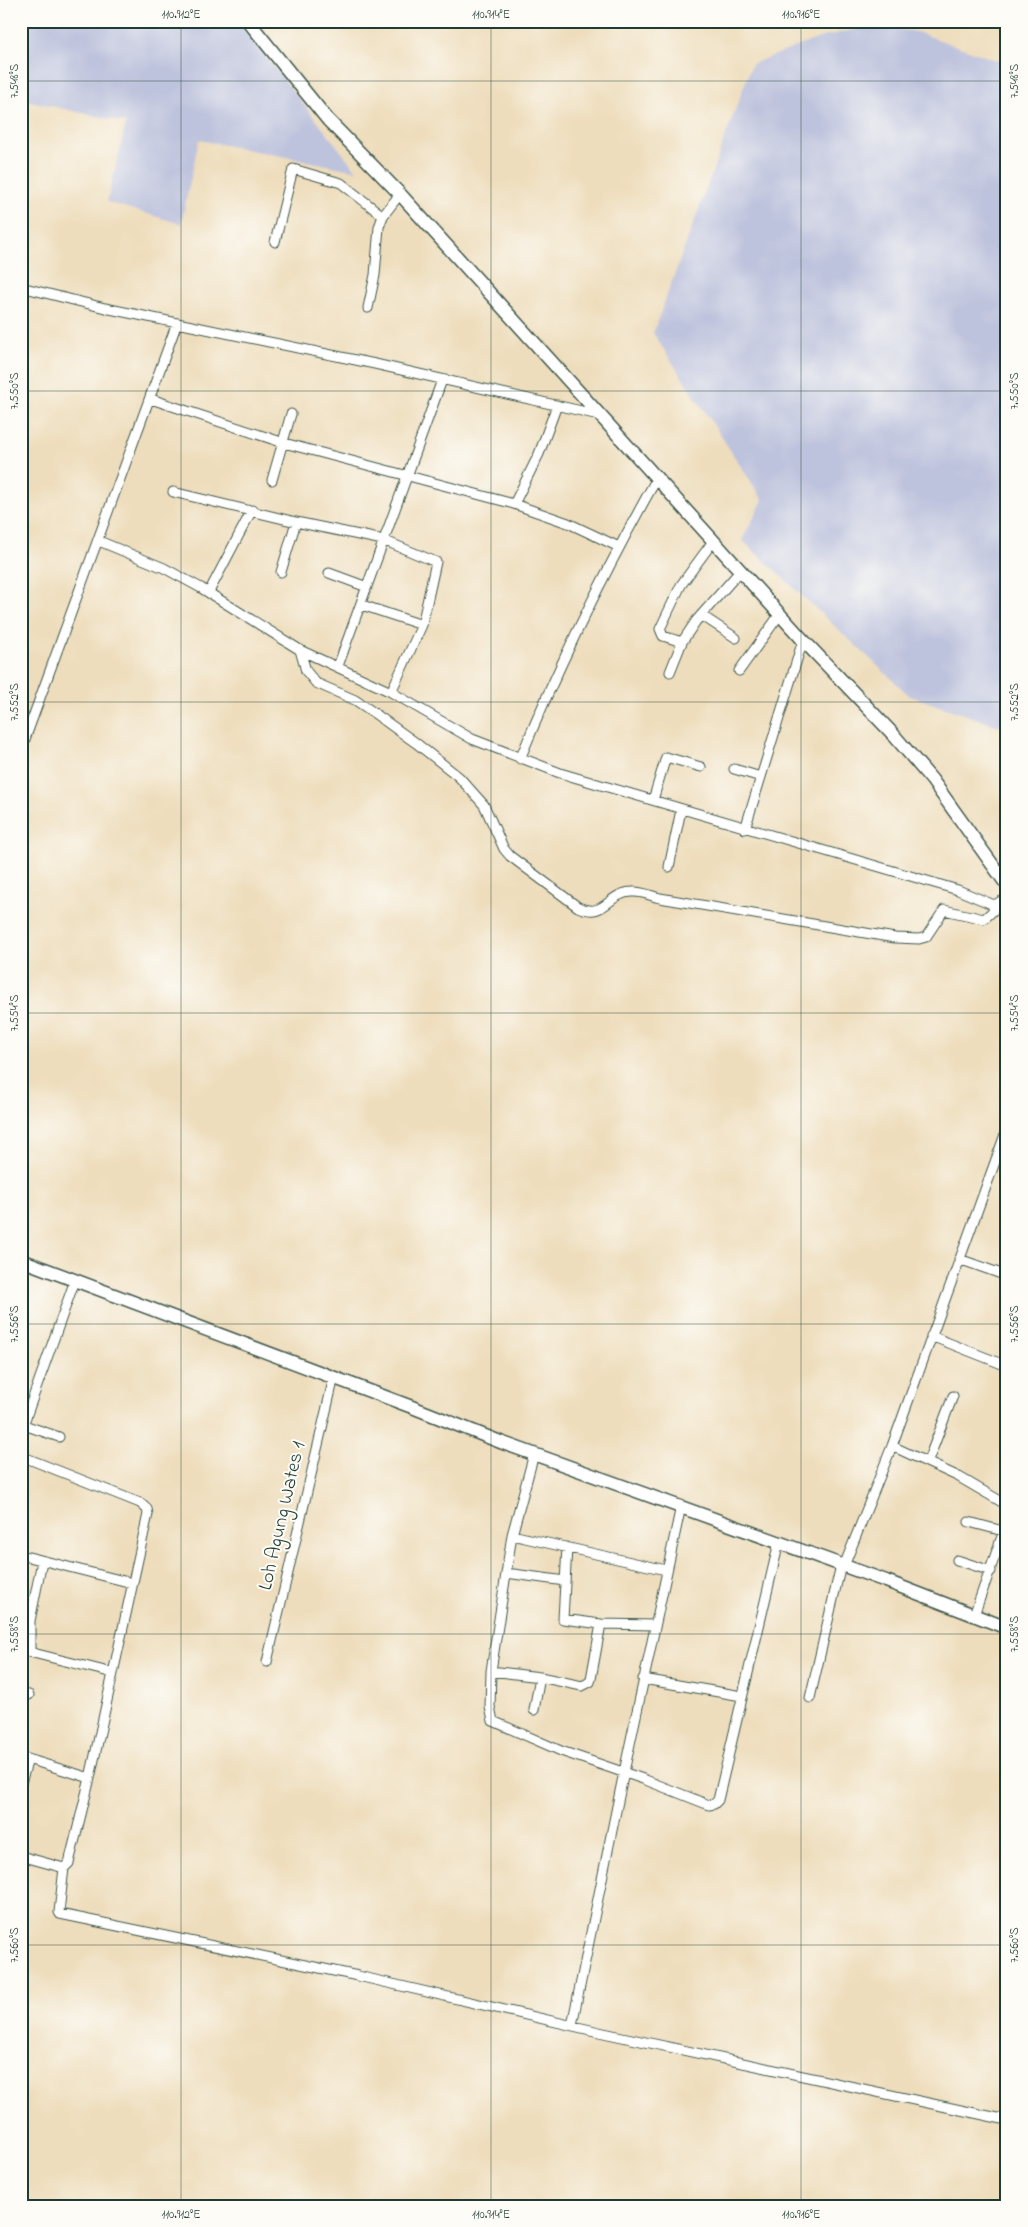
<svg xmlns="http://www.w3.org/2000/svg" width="1028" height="2227" viewBox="0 0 1028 2227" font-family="'Indie Flower',sans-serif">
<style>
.industrial{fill:#bec3dd}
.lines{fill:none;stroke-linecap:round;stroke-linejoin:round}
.street-casing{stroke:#3e5548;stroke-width:11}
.secondary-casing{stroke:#3e5548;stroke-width:15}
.street{stroke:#fff;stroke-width:9}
.secondary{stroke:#fff;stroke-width:12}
.ticks{fill:none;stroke:#1f3d34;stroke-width:1;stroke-opacity:0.45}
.labels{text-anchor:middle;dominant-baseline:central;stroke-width:4;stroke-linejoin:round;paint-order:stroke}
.street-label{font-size:20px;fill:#1f3d34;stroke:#fdfcf7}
.neatline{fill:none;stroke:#1f3d34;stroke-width:2}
.ticks-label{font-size:12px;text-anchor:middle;fill:#1f3d34}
</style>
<rect width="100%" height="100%" fill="#fdfcf7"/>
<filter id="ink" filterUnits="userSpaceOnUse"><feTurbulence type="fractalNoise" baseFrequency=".02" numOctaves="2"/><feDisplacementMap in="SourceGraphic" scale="10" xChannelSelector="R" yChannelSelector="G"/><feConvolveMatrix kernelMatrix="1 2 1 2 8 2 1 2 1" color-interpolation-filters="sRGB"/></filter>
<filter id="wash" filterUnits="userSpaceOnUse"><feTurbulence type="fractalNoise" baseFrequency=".0096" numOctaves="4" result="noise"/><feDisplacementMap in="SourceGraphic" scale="20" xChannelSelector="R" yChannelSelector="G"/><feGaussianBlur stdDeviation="1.12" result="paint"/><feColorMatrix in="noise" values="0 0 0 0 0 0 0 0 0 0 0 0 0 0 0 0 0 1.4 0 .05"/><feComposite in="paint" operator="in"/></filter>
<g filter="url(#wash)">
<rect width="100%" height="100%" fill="#eeddbc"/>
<path class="industrial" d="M 21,21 L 237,21 L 357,171 L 199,140 L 181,224 L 107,202 L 126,123 L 21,99 Z
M 872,25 L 917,32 L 1007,64 L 1007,729 L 910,696 L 742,540 L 763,500 L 653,333 L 752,64 L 819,38 Z"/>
</g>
<g filter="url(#ink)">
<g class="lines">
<defs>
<path id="street" d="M 275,242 L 293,169 L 341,183 L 383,216
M 21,287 L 105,308 L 375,364 L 599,415
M 368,308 L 375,275 L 379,227 L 383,216 L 400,194
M 151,399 L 284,443 L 514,504 L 568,523 L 619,547
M 272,480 L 291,414
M 173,492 L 296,522 L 383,540 L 436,562 L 422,625 L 391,692
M 514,504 L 539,454 L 557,405
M 99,541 L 164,568 L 201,588 L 300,650 L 391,692 L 472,739 L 560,773 L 958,890 L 994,905 L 1007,898
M 281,572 L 296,522
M 329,573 L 367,587
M 209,592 L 252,510
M 362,605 L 422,625
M 701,615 L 736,638
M 682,642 L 663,636 L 660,629 L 681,585 L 714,540
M 300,650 L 306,671 L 316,683 L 355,700 L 367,708 L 416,743 L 459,777 L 484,805 L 504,849 L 510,856 L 578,907 C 606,919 607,893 632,892 C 642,891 651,896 660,898 L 895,938 L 919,939 L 926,937 L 944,910 L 984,919 L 993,911 L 994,905
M 338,666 L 442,380
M 739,671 L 780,614
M 670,672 L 682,642 L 696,621 L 741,570
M 21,750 L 177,323
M 520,759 C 560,662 606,569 657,478
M 734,769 L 761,777
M 653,800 L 666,757 L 701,767
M 745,829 L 803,640
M 669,867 L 681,810
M 959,1259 L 1007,1276
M 931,1336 L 1007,1366
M 24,1425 L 59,1437
M 21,1431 L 75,1280
M 892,1446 L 959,1477 L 1007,1505
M 534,1454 L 512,1535 L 491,1671 L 490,1707 L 493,1721 L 561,1751 L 643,1779 L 709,1805 L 714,1804 L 718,1800 L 779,1542
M 21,1456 L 140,1503 L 147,1509 L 148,1514 L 90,1778 L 69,1863 L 64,1868 L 21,1856
M 928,1461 L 953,1396
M 969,1522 L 1003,1531
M 512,1535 L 666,1570
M 567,1547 L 563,1619 L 601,1624 L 655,1625
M 21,1555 L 132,1583
M 957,1560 L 991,1571
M 844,1566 L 892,1446 L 1007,1129
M 506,1573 L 565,1581
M 974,1615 L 1007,1522
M 21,1650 L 113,1673
M 30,1652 L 30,1621 L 42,1561
M 267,1662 L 334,1377
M 491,1671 L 540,1677 L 582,1686 L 590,1682 L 591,1679 L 601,1624
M 643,1679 L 742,1696
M 21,1693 L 29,1695
M 810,1698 L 841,1565
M 534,1710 L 540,1677
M 21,1757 L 90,1778
M 21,1783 L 28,1759
M 64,1868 L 59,1912 L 60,1914 L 358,1976 L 599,2032 L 1007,2120
M 572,2025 L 624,1772 L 681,1506"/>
<path id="secondary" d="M 248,21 L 328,120 L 400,194 L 803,640 L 892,733 L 932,780 L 1007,885
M 21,1260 L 412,1407 L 503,1443 L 886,1581 L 1007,1628"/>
</defs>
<use href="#street" class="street-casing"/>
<use href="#secondary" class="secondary-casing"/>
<use href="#street" class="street"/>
<use href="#secondary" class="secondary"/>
</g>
</g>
<path class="ticks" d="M 181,21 L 181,2206M 491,21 L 491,2206M 801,21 L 801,2206M 21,81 L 1007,81M 21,391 L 1007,391M 21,702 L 1007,702M 21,1013 L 1007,1013M 21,1324 L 1007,1324M 21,1634 L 1007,1634M 21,1945 L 1007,1945"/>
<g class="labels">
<g class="street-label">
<text transform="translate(283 1516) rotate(-77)">Loh Agung Wates 1</text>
</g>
</g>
<rect width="1028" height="2227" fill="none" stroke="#fdfcf7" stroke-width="55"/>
<rect x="28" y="28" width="972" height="2172" class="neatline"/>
<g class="ticks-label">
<text x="181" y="18">110.912°E</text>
<text x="491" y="18">110.914°E</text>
<text x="801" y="18">110.916°E</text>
<text transform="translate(14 81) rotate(-90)" y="4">7.548°S</text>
<text transform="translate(1014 81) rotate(-90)" y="4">7.548°S</text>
<text transform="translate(14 391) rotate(-90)" y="4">7.550°S</text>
<text transform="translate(1014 391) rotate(-90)" y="4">7.550°S</text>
<text transform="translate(14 702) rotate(-90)" y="4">7.552°S</text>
<text transform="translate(1014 702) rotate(-90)" y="4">7.552°S</text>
<text transform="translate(14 1013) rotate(-90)" y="4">7.554°S</text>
<text transform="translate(1014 1013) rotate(-90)" y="4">7.554°S</text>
<text transform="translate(14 1324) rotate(-90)" y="4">7.556°S</text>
<text transform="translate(1014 1324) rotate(-90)" y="4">7.556°S</text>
<text transform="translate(14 1634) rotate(-90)" y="4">7.558°S</text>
<text transform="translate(1014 1634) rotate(-90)" y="4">7.558°S</text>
<text transform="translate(14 1945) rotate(-90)" y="4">7.560°S</text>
<text transform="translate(1014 1945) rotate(-90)" y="4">7.560°S</text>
<text x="181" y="2218">110.912°E</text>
<text x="491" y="2218">110.914°E</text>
<text x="801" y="2218">110.916°E</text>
</g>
</svg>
